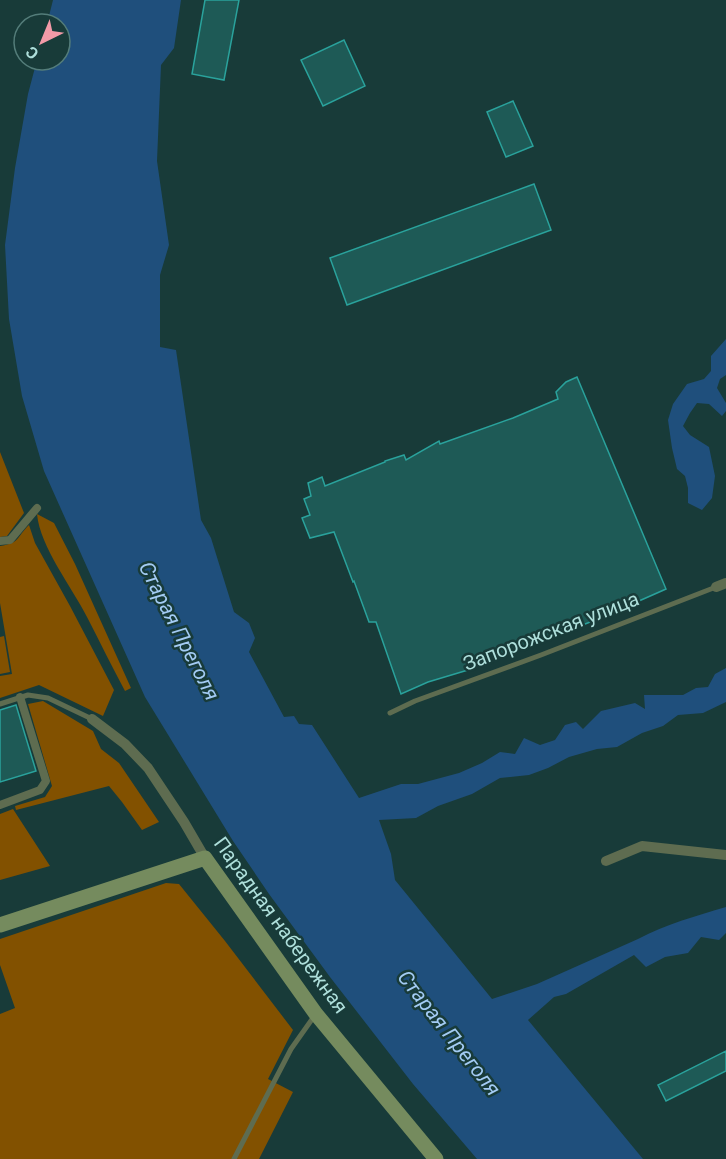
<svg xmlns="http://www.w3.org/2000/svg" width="726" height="1159" viewBox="0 0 726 1159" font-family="Roboto,sans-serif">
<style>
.green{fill:#825100}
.water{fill:#1f4f7c}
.building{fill:#1e5a56;stroke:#2aa29c;stroke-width:1.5}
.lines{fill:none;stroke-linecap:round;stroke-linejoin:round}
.service{stroke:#5e6c50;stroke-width:5}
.pedestrian{stroke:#5e6c50;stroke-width:8}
.minor{stroke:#5e6c50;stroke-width:10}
.secondary{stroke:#758b5e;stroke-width:15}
.labels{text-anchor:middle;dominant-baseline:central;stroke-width:5;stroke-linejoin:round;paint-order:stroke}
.street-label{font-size:20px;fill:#aedfdb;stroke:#183b39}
.water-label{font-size:21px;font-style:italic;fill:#a3cbf4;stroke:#183b39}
</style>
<rect width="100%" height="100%" fill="#183b39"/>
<path class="green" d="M 0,452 L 24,513 L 7,536 L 0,537 Z
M 37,514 L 54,523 L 75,564 L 131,688 L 125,691 C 112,667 100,642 87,617 C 72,587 40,547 37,514 Z
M 29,525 L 35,543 L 70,606 L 114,690 L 103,716 L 39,685 L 0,698 L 0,676 L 12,674 L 0,603 L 0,546 C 20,543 16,538 29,525 Z
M 4,636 L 10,672 L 0,674 L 0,637 Z
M 43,701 L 93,731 L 101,749 L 119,763 L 159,822 L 142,830 L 122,802 L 109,786 L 16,810 L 15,806 L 45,797 L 52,786 L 28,704 Z
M 13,809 L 50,866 L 0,880 L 0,814 Z
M 166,883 L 179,884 L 225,941 L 293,1030 L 268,1079 L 293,1092 L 259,1159 L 0,1159 L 0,1014 L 15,1008 L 0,965 L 0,939 Z"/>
<path class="water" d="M 53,0 L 181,0 L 174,48 L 161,65 L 157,161 L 169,245 L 160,275 L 160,347 L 176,350 L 201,520 L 211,538 L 234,612 L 249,623 L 255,638 L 249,652 L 284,717 L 294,716 L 299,724 L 312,725 L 359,798 L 401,784 L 418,784 L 459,773 L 482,763 L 500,752 L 515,754 L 524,738 L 540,745 L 555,740 L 565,725 L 576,722 L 583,729 L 601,711 L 635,703 L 645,709 L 644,695 L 683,695 L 696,688 L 708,687 L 715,674 L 726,668 L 726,702 L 703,713 L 678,715 L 663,726 L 642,733 L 617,747 L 597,749 L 569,757 L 548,768 L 529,775 L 500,778 L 472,794 L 438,806 L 416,818 L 379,820 L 391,854 L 395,880 L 492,999 L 537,984 L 638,939 C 666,924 696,916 726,907 L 726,933 L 719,940 L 701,937 L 688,953 L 665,957 L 646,967 L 634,955 L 566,994 L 554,997 L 528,1020 L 643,1159 L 477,1159 L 413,1084 L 330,977 L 269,894 L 233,841 L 145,697 L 44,471 L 22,396 L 9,319 L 5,245 L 15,168 L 28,94 L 37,60 L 60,60 L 60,24 L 47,24 Z
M 726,339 L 726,375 L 720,379 L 717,388 L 726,403 L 726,411 L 722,416 L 709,404 L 697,403 L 690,413 L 683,426 L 690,435 L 709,447 L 715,476 L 712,498 L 702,510 L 688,503 L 688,488 L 685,476 L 677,469 L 672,448 L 668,420 L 673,404 L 687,384 L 704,379 L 711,371 L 711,356 Z"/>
<path class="building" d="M 205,0 L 239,0 L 224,80 L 192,74 Z
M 344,40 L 365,86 L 323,106 L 301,60 Z
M 513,101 L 533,146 L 506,157 L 487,112 Z
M 534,184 L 551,230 L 347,305 L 330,258 Z
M 577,377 L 666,589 L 605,616 L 538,643 L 537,640 L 505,655 L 468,670 L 428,682 L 401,694 L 376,622 L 369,622 L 354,581 L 353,582 L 334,532 L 310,538 L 302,518 L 310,515 L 304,499 L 311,496 L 308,483 L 322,477 L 325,486 L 385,462 L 385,461 L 404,455 L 406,460 L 439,441 L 440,444 L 513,418 L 558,399 L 556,392 L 566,382 Z
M 16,705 L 36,771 L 0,782 L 0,710 Z
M 726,1051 L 726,1071 L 666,1101 L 658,1085 Z"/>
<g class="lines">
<path class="service" d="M 0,704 L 28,695 L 48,698 L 92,719
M 390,713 L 415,701 L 541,655 L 716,587
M 234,1159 L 291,1049 L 315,1015"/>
<path class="pedestrian" d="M 0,541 L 10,540 L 37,508
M 0,805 L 40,790 L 46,781 L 20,697"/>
<path class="minor" d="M 716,587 L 726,583
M 92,719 L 125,744 L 148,768 L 184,822 L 205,858
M 606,861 L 642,846 L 726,855"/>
<path class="secondary" d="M 0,925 L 205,858 L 316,1014 L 436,1159"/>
</g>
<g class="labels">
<g class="street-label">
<text transform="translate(551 631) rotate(-21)">Запорожская улица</text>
<text transform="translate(281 925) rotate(54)">Парадная набережная</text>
</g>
<g class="water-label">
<text transform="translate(179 631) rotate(63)">Старая Преголя</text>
<text transform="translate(449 1033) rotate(52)">Старая Преголя</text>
</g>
</g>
<g transform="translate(42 42) rotate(223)"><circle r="28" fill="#183b39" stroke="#547d7a" stroke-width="1.5"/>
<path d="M0-4.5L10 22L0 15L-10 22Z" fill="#f39aa8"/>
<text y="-9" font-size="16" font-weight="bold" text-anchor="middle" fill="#aedfdb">С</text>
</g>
</svg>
